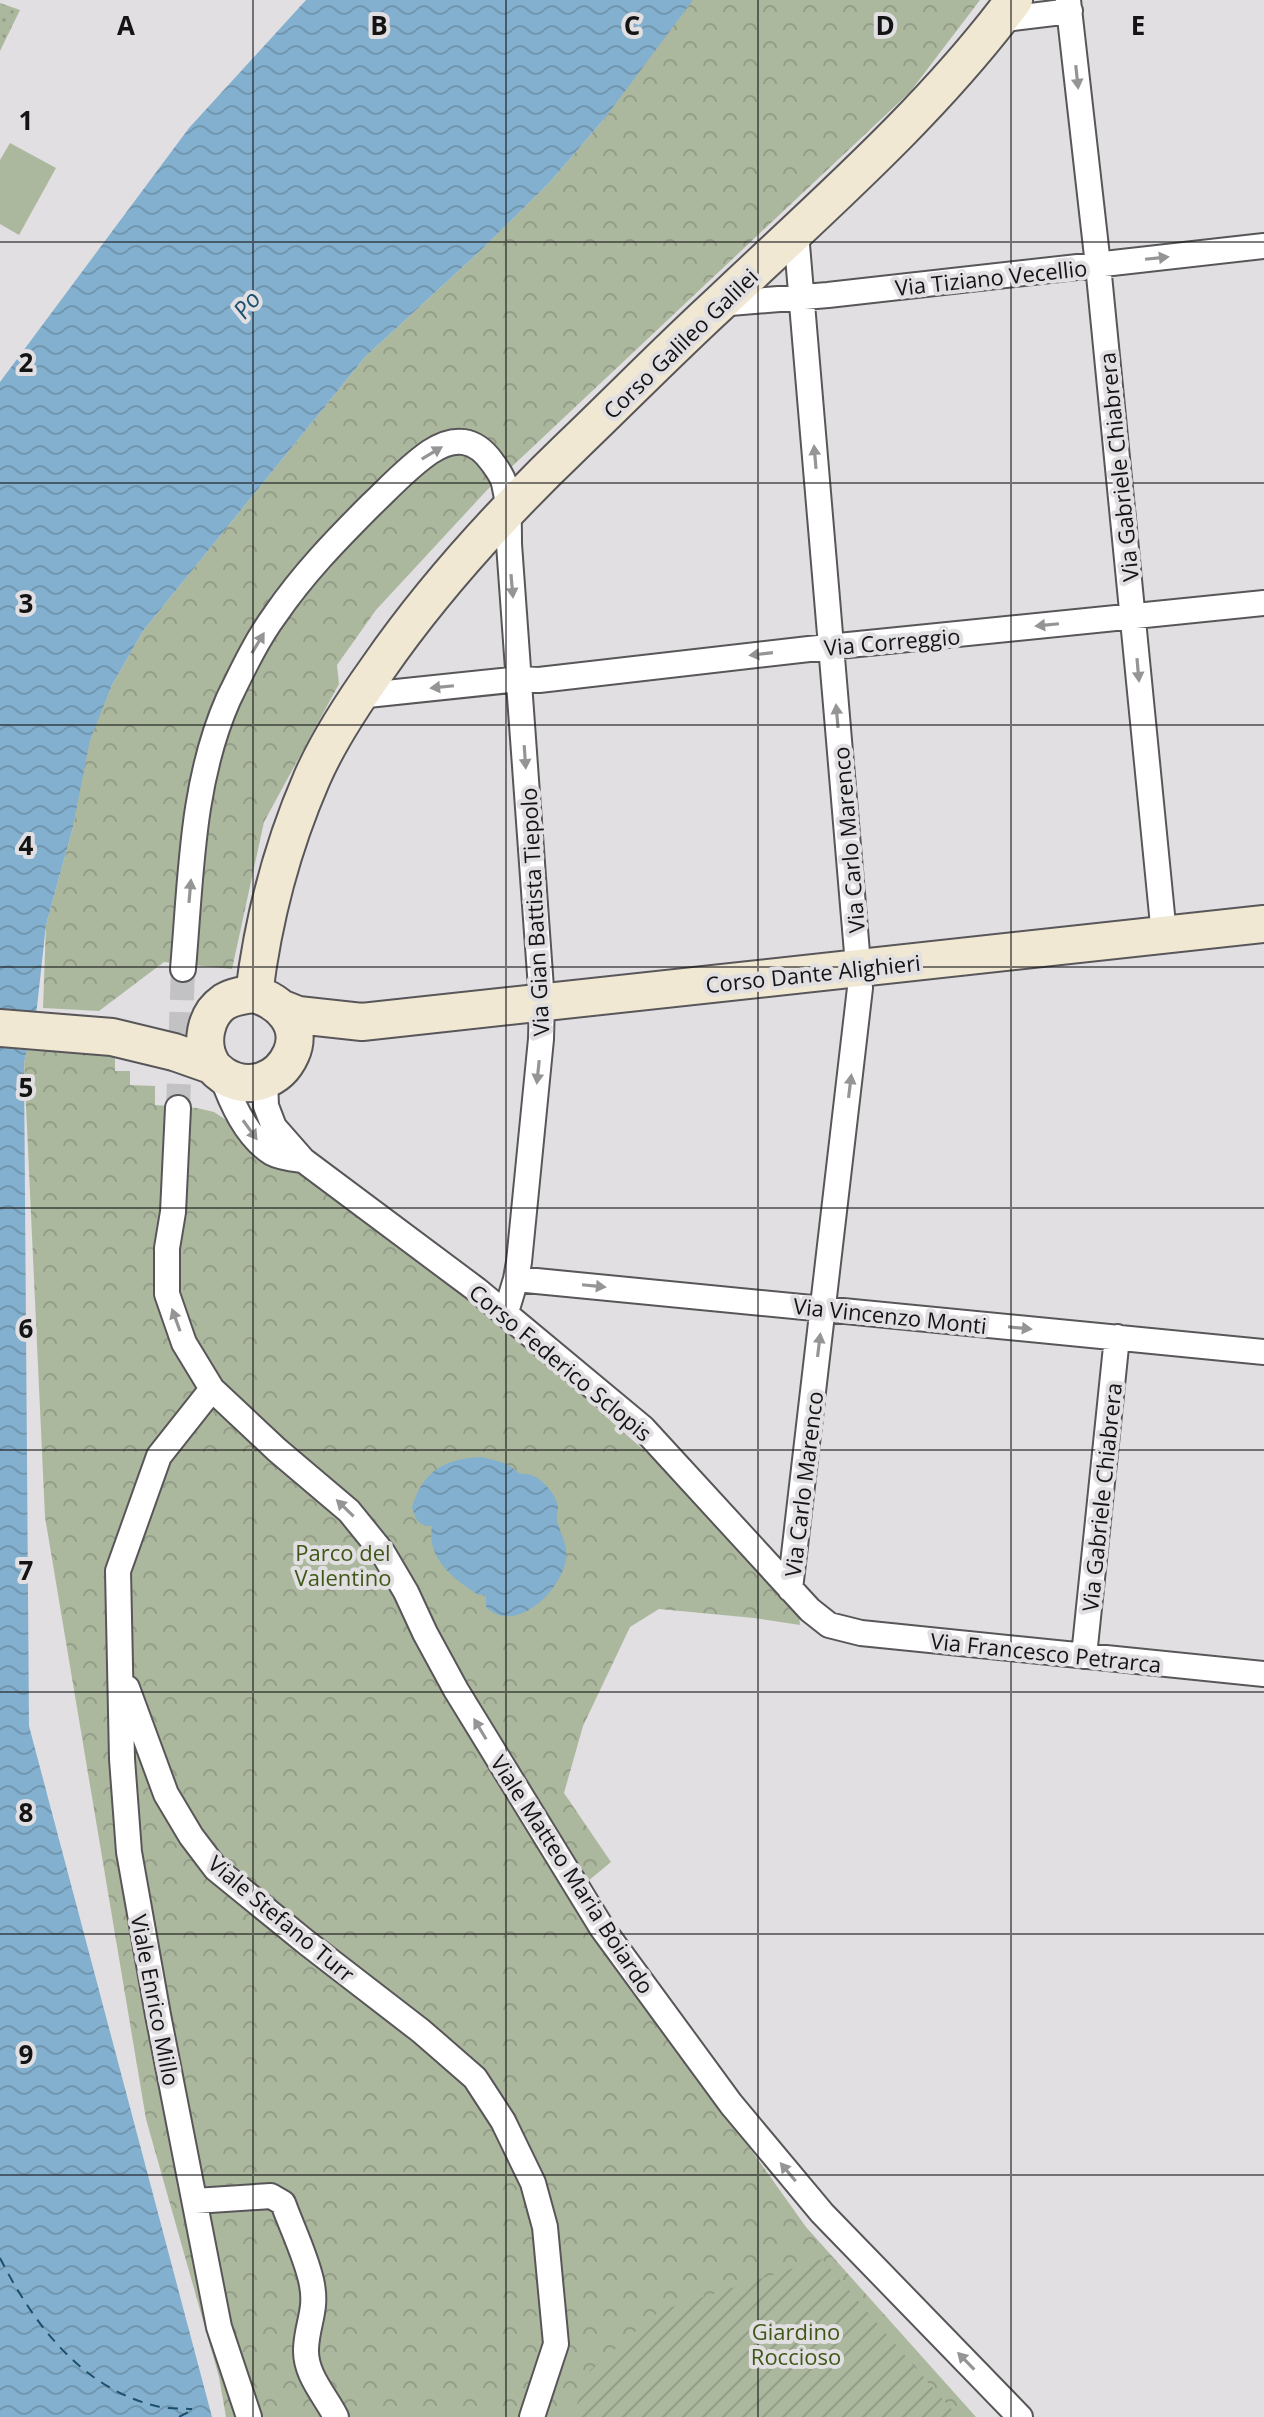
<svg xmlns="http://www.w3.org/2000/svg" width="1264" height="2417" viewBox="0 0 1264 2417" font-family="'Open Sans',sans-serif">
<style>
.grass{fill:url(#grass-dots)}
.park{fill:url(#park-crowns)}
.garden{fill:url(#garden-furrows)}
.pitch{fill:#acb89e}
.water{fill:url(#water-waves)}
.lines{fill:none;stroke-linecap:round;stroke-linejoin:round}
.ferry{stroke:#1a506e;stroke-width:2;stroke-dasharray:10 8;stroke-linecap:butt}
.street-tunnel{stroke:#c2c1c3;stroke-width:24;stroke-dasharray:24 12;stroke-linecap:butt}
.street-casing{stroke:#585659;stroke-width:28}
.secondary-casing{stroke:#585659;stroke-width:40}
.street{stroke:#fff;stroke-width:24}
.secondary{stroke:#f0e8d2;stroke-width:36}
.oneway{fill:#969596}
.grid{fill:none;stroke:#151415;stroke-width:2;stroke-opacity:0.55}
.labels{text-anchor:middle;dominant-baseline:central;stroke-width:8;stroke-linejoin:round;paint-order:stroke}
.street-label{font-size:22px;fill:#151415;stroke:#e1dfe2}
.park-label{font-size:22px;fill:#3f5716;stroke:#e1dfe2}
.water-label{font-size:24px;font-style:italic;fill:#1a506e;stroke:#e1dfe2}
.grid-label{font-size:26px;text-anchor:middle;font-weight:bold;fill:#151415;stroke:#e1dfe2;stroke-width:8;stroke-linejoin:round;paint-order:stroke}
</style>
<defs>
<pattern id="grass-dots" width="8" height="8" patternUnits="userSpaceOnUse" patternTransform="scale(2)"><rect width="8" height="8" fill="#acb89e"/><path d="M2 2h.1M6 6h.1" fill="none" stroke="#939d87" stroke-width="1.8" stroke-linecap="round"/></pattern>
<pattern id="park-crowns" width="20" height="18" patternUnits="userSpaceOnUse" patternTransform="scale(2)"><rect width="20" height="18" fill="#acb89e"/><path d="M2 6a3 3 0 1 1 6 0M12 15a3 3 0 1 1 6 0" fill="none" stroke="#939d87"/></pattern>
<pattern id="garden-furrows" width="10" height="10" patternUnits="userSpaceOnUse" patternTransform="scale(2)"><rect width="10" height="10" fill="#acb89e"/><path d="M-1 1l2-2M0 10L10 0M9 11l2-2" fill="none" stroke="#939d87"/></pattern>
<pattern id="water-waves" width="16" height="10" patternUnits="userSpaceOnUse" patternTransform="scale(2)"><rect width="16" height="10" fill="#83b0ce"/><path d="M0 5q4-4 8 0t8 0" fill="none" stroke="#7096b0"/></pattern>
</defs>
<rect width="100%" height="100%" fill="#e1dfe2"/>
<path class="grass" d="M 0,3 L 20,10 L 0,51 Z"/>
<path class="park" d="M 690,0 L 980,0 L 910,92 L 488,489 L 376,610 L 337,665 L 339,684 L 264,822 L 232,969 L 164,962 L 99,1011 L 43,1008 L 46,925 L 73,827 L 89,740 L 112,685 L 143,631 L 365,357 L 479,252 L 549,183 L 605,118 Z
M 27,1050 L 115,1054 L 115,1071 L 130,1071 L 130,1085 L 155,1086 L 155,1105 L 197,1108 L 214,1112 L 231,1123 L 503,1325 L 674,1477 L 798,1604 L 800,1625 L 754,1618 L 659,1609 L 630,1627 L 583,1726 L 564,1793 L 611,1862 L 570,1896 L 806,2227 L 976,2417 L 226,2417 L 219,2377 L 146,2119 L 45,1517 L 24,1063 Z"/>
<path class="garden" d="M 822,2259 L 958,2417 L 572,2417 L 590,2370 L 660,2311 Z"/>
<path class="pitch" d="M 10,143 L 56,168 L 19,235 L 0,224 L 0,160 Z"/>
<path class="water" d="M 306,0 L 693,0 L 605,118 L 549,183 L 479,252 L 365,357 L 143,631 L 112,685 L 90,740 L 73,827 L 46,925 L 37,1007 L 24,1063 L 29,1726 L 212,2417 L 0,2417 L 0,382 L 189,128 Z
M 481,1457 C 490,1459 501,1461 510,1466 C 512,1467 517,1472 519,1473 C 523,1475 528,1473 531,1475 C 543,1479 556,1494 558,1507 C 558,1511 556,1515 557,1519 C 559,1533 569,1545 566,1560 C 561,1591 515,1636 486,1607 L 486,1595 L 479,1595 C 454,1580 426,1558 432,1526 C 418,1526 416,1520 412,1507 C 423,1471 444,1459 481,1457 Z"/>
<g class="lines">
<path class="ferry" d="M 0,2258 C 33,2323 81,2388 156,2406 C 167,2409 181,2408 192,2409
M 179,2417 L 192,2410"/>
<path class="street-tunnel" d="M 178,1108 L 183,969"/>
<defs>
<path id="street" d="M 1068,0 L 1098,265 L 1164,935
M 998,20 L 1070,11
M 718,304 L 828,295 L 1264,246
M 358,696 L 520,679 L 539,680 L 809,649 L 1264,603
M 183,969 C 191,879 191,784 228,700 C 242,671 256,641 275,615 C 303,574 336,540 371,505 C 390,487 408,467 430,452 C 454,436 475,438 492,462 C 497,469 502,475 504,483 C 509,503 509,523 509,544 L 542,1002 L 541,1039 L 519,1262 L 516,1279 L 506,1312
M 221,1074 C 231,1102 246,1137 272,1153 C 281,1158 294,1159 303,1160
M 265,1081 L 266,1106 L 274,1127 L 303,1160 L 477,1290 L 643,1428 L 810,1610 L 829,1625 L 861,1633 L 1264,1674
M 178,1108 L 173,1212 L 167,1248 L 167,1294 L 184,1343 L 212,1389 L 277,1450 L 349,1511 L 383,1553 L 406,1592 L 425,1633 L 456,1690 L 602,1928 L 731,2104 L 822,2213 L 1020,2417
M 516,1279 L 1264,1352
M 212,1389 L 159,1456 L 118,1571 L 122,1759 L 129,1852 L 158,2015 L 219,2327 L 249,2417
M 790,1589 L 860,988 L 796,233
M 1084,1656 L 1117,1337
M 127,1688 L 166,1794 L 191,1836 L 216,1869 L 307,1943 L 421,2031 L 475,2078 L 503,2121 L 533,2183 L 545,2227 L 556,2344 L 532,2417
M 195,2201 L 271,2196 L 283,2203 C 292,2228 305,2254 311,2280 C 318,2310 307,2322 306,2349 C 305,2375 325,2395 336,2417"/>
<path id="secondary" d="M 254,994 C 263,920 282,847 312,778 C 329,739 353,703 378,668 C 434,587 500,515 572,446 C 621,399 669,350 719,304 C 821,207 930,113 1014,0
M 254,994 C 280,1001 304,1025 291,1054 C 279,1081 249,1091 224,1076 C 220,1073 213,1068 211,1063 C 200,1044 205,1015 224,1002 C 234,996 244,995 254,994 Z
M 283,1009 L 298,1015 L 362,1022 L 1264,924
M 0,1028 L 112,1037 L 174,1052 L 211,1065"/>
</defs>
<use href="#street" class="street-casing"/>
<use href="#secondary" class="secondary-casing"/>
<use href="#street" class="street"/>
<use href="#secondary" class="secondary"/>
</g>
<defs><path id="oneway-solid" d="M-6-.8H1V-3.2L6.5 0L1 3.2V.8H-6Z" transform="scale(2)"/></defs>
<g class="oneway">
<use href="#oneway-solid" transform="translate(1077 77) rotate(84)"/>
<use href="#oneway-solid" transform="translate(1157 258) rotate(-6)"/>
<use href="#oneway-solid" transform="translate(432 453) rotate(-31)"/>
<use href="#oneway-solid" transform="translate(815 457) rotate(-95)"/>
<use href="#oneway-solid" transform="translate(512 586) rotate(85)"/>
<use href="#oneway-solid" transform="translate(1047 625) rotate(174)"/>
<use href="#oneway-solid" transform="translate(258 643) rotate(-59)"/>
<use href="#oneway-solid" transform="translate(761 654) rotate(173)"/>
<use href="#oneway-solid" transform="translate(1138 670) rotate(85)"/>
<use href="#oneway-solid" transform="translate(442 687) rotate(174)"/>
<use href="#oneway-solid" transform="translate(837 716) rotate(-95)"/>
<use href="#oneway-solid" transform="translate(525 757) rotate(86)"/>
<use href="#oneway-solid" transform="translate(190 891) rotate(-85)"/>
<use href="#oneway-solid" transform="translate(538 1072) rotate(96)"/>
<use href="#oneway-solid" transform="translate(850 1086) rotate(-83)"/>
<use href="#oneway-solid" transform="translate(250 1130) rotate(54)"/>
<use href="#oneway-solid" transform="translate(594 1286) rotate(6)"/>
<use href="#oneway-solid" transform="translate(176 1320) rotate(-110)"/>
<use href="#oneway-solid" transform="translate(1020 1328) rotate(6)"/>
<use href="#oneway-solid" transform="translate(819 1345) rotate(-83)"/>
<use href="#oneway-solid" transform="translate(345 1508) rotate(-136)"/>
<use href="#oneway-solid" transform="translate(480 1729) rotate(-121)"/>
<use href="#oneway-solid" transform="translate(788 2172) rotate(-130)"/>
<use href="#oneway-solid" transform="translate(966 2361) rotate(-134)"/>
</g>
<path class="grid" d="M 253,0 L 253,2417M 506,0 L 506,2417M 758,0 L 758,2417M 1011,0 L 1011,2417M 0,242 L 1264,242M 0,483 L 1264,483M 0,725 L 1264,725M 0,967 L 1264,967M 0,1208 L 1264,1208M 0,1450 L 1264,1450M 0,1692 L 1264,1692M 0,1934 L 1264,1934M 0,2175 L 1264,2175"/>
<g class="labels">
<g class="street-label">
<text transform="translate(991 277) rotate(-6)">Via Tiziano Vecellio</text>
<text transform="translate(680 343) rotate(-44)">Corso Galileo Galilei</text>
<text transform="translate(1118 467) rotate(-96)">Via Gabriele Chiabrera</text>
<text transform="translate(892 641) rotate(-5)">Via Correggio</text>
<text transform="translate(848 840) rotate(-95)">Via Carlo Marenco</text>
<text transform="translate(534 912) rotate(-93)">Via Gian Battista Tiepolo</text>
<text transform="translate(813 973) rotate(-6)">Corso Dante Alighieri</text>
<text transform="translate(890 1315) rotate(6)">Via Vincenzo Monti</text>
<text transform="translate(561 1362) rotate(40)">Corso Federico Sclopis</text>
<text transform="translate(803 1484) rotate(-83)">Via Carlo Marenco</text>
<text transform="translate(1101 1497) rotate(-84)">Via Gabriele Chiabrera</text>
<text transform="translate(1046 1652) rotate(6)">Via Francesco Petrarca</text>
<text transform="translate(573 1874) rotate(57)">Viale Matteo Maria Boiardo</text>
<text transform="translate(282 1918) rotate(40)">Viale Stefano Turr</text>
<text transform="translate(156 2000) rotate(79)">Viale Enrico Millo</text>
</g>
<g class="park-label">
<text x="343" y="1552">Parco del<tspan x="343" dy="25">Valentino</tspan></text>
<text x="796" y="2331">Giardino<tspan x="796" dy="25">Roccioso</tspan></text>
</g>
<g class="water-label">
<text transform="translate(246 304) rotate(-51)">Po</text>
</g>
</g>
<g class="grid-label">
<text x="126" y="35">A</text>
<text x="379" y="35">B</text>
<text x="632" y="35">C</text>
<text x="885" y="35">D</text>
<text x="1138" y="35">E</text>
<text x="26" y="130">1</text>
<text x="26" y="372">2</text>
<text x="26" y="613">3</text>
<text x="26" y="855">4</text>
<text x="26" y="1097">5</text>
<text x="26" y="1338">6</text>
<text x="26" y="1580">7</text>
<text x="26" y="1822">8</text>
<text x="26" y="2064">9</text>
</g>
</svg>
